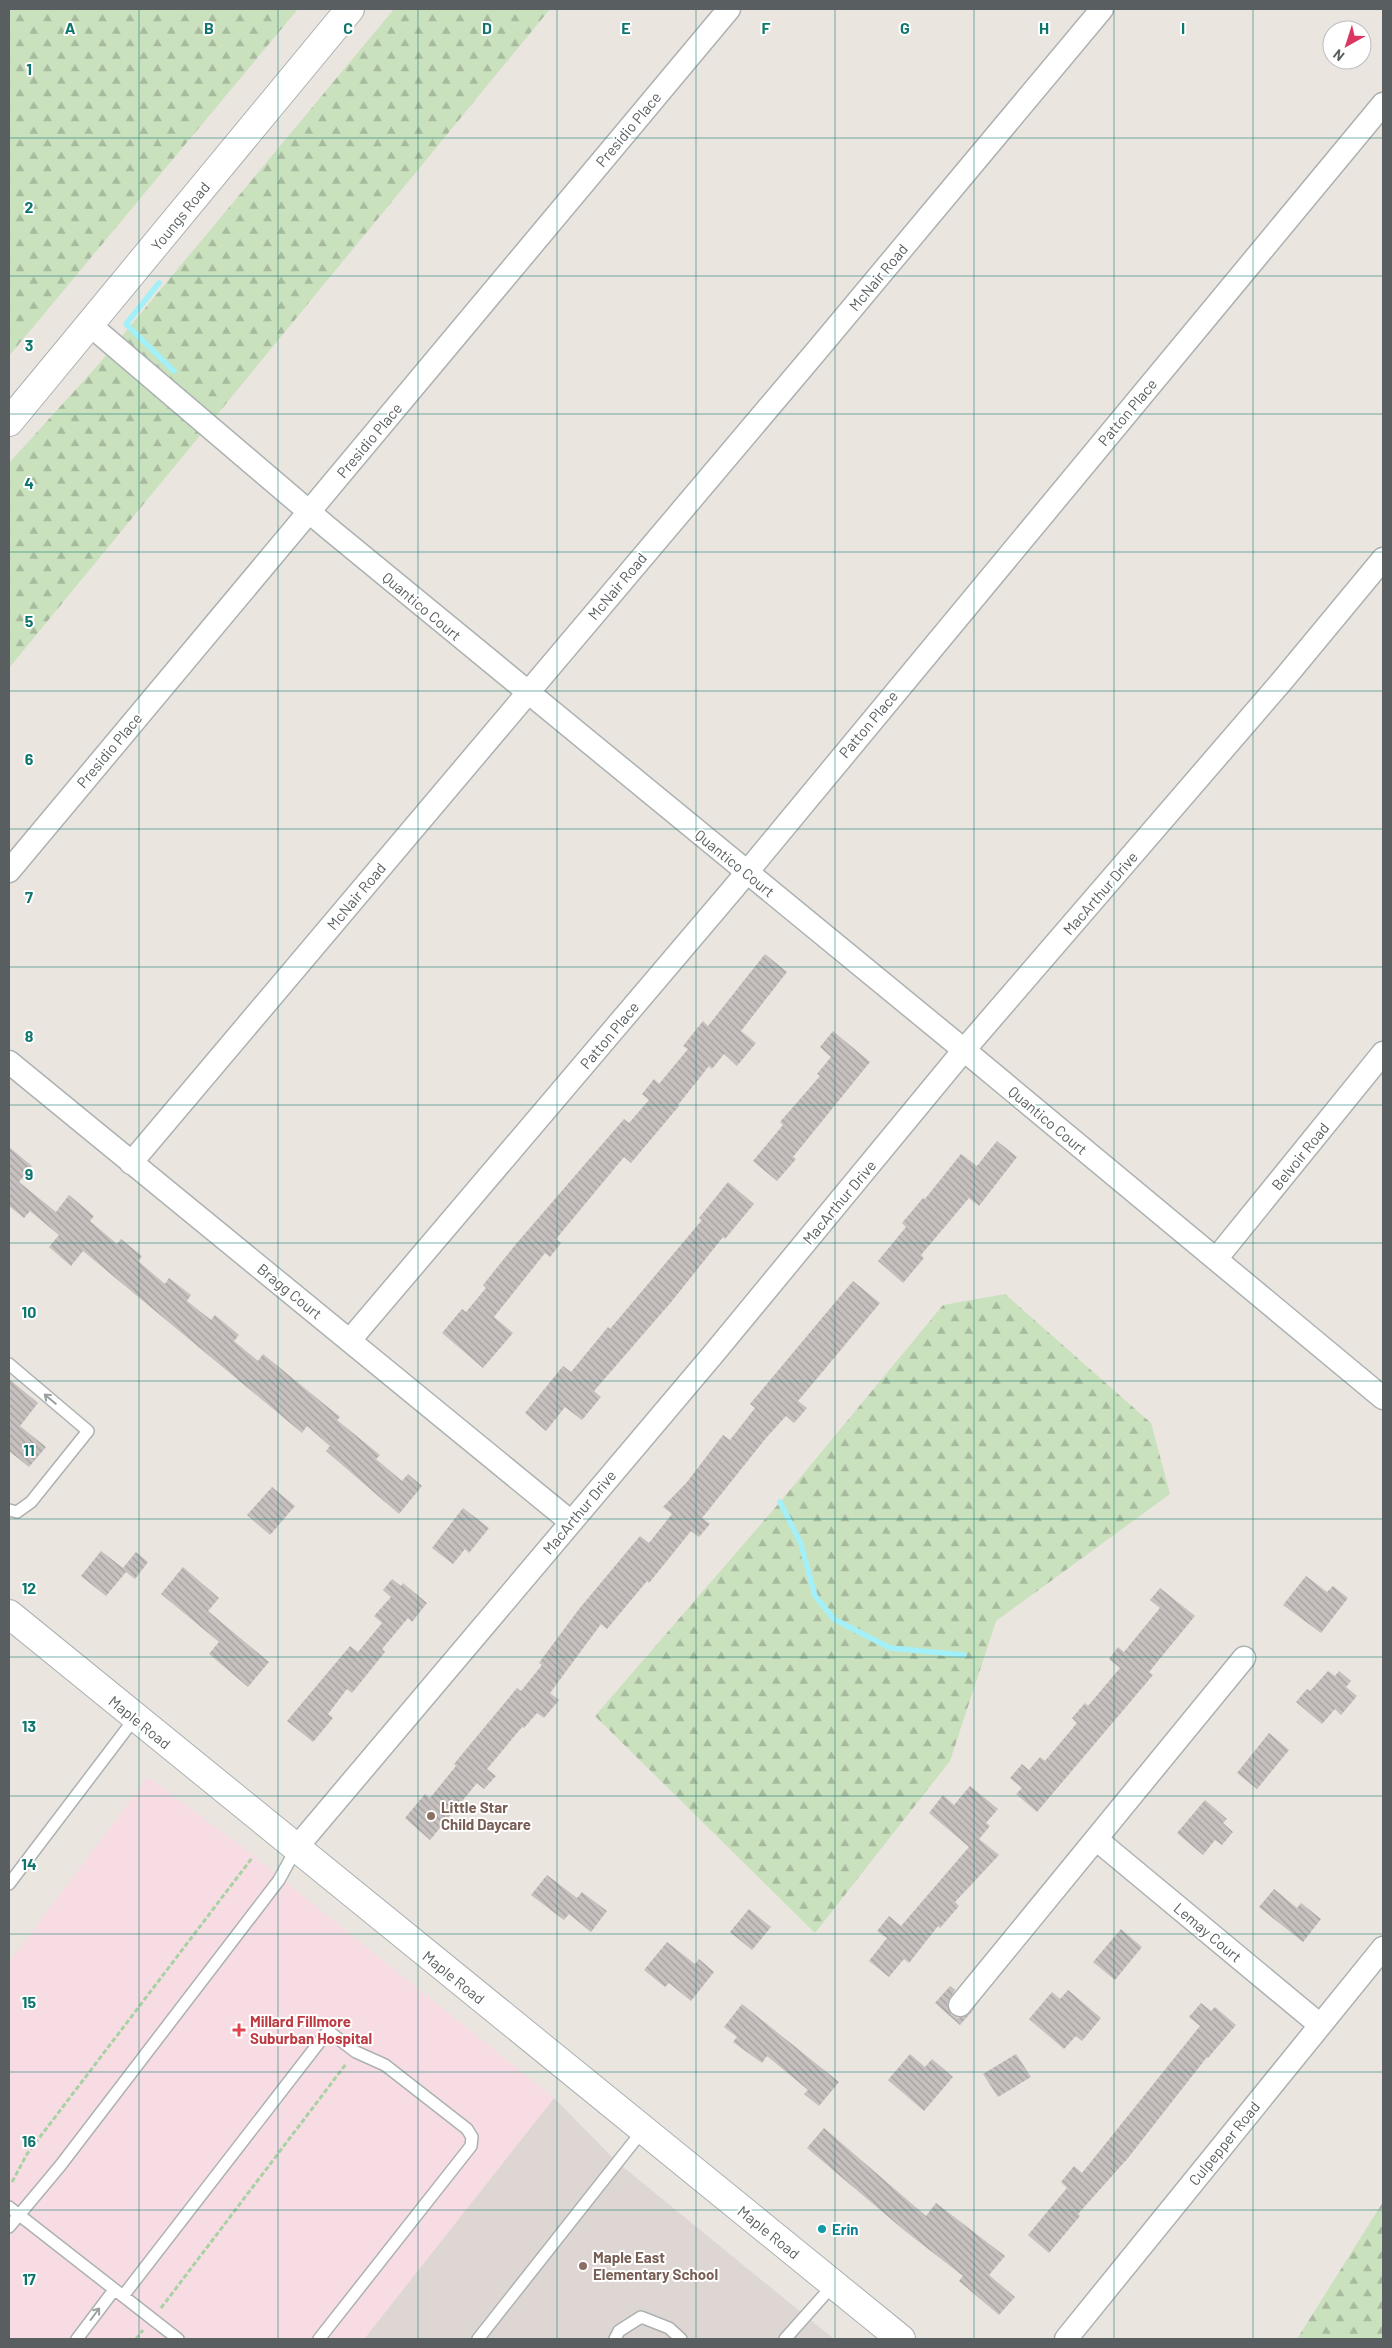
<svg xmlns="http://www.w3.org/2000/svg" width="1392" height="2348" viewBox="0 0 1392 2348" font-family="Barlow,sans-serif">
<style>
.education{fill:#ded6d2}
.medical{fill:#f8dce3}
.forest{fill:url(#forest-firs)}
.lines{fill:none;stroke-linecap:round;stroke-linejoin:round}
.stream{stroke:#a4f0f8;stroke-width:5.5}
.building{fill:url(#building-back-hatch)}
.service-casing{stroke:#acb1b2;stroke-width:14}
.minor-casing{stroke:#acb1b2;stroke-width:25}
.tertiary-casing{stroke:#acb1b2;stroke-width:30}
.secondary-casing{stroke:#abb1b3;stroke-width:30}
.path{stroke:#a7d2a3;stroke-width:3;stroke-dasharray:5 2.5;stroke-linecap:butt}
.service{stroke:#fff;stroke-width:11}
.minor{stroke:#fff;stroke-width:22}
.tertiary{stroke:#fff;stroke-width:28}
.secondary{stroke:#fff;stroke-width:28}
.oneway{stroke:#9b9fa0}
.grid{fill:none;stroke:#0f766e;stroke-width:1;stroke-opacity:0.55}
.education-dot{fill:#8d6e63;stroke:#fff;stroke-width:2}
.health-dot{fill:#e0444e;stroke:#fff;stroke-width:2}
.culture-dot{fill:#0f9aa8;stroke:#fff;stroke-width:2}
.labels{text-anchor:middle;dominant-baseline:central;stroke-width:4;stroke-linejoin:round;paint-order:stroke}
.street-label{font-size:15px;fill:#595f60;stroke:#fff}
.education-label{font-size:15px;font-weight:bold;fill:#785e54;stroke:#fff;text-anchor:start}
.health-label{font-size:15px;font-weight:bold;fill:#be3a42;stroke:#fff;text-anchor:start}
.culture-label{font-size:15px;font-weight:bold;fill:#0d838f;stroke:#fff;text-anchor:start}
.grid-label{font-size:16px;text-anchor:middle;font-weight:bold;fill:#0f766e;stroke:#fff;stroke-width:4;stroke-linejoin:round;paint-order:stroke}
</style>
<defs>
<pattern id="forest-firs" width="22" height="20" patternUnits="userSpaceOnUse" patternTransform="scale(1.25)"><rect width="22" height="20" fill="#cae1be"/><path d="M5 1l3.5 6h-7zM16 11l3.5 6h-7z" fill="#a7ba9e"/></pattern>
<pattern id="building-back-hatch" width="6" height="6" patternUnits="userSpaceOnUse" patternTransform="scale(1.25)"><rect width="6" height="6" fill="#c6c0be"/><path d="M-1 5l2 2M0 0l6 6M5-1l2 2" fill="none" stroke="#a49f9e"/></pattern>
</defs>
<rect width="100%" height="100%" fill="#ebe5e0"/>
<path class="education" d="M 554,2098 L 617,2162 L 834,2339 L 364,2339 Z"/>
<path class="medical" d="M 148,1777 L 246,1850 L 554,2098 L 364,2339 L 9,2339 L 9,1962 Z"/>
<path class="forest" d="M 9,9 L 298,9 L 9,356 Z
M 394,9 L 550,9 L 9,668 L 9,463 L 97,366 Z
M 1005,1294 L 1151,1423 L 1170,1494 L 996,1621 L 950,1761 L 815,1933 L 595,1716 L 780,1502 L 943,1305 Z
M 1383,2202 L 1383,2339 L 1297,2339 Z"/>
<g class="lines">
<path class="stream" d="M 159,283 L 126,324 L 174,371
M 780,1502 L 801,1544 L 815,1596 L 834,1619 L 890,1648 L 964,1655"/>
</g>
<path class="building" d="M 765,954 L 787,972 L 741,1031 L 756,1043 L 737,1066 L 724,1054 L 712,1069 L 709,1066 L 678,1105 L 679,1106 L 631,1163 L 624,1157 L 556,1239 L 561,1243 L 550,1257 L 545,1253 L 494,1317 L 513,1333 L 483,1368 L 442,1333 L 462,1309 L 466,1312 L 486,1288 L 483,1285 L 516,1244 L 624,1119 L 629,1123 L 649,1100 L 642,1094 L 654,1079 L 659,1084 L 688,1049 L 683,1046 L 703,1021 L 708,1026 Z
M 833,1031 L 870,1062 L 793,1157 L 796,1159 L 777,1181 L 753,1161 L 783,1125 L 780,1122 L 820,1076 L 817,1074 L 831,1057 L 820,1047 Z
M 997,1141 L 1017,1157 L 979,1206 L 969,1198 L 921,1255 L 924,1258 L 903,1283 L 878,1261 L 906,1227 L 902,1223 L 923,1198 L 925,1199 L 961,1154 L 977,1166 Z
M 9,1147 L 32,1166 L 19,1182 L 56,1212 L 69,1195 L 94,1216 L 90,1221 L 117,1244 L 121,1239 L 142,1256 L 138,1261 L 165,1284 L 169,1278 L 191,1295 L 187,1301 L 211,1320 L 215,1315 L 239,1335 L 234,1341 L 258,1361 L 263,1354 L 340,1417 L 337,1420 L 380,1455 L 376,1459 L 402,1481 L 408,1474 L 422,1486 L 399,1514 L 326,1451 L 330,1446 L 307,1426 L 302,1433 L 83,1251 L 71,1266 L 49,1247 L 59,1235 L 30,1211 L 24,1218 L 9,1206 Z
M 728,1182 L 754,1204 L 725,1239 L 723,1237 L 672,1301 L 594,1391 L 601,1397 L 582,1420 L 565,1407 L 546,1431 L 525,1413 L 563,1366 L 571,1372 L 608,1327 L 610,1329 L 702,1220 L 699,1218 Z
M 853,1281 L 880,1303 L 798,1401 L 807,1408 L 794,1423 L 786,1416 L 766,1438 L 702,1518 L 710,1524 L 699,1537 L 691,1531 L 649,1583 L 647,1581 L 607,1629 L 601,1624 L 550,1693 L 559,1700 L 544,1718 L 537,1713 L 524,1728 L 522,1727 L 487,1769 L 496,1776 L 484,1789 L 477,1783 L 430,1840 L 405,1818 L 425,1794 L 430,1798 L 456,1766 L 454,1764 L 517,1688 L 521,1691 L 542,1665 L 539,1663 L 579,1609 L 640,1536 L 649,1543 L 672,1514 L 663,1507 L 687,1482 L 723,1435 L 730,1440 L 755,1408 L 750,1404 Z
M 9,1379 L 38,1403 L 20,1426 L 46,1447 L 29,1467 L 9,1451 Z
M 272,1487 L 295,1506 L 270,1535 L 247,1515 Z
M 463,1508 L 489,1528 L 469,1553 L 465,1549 L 453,1564 L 432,1548 Z
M 101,1551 L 123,1568 L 136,1552 L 148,1562 L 135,1579 L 126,1572 L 106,1596 L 81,1576 Z
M 183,1567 L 219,1598 L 208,1611 L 269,1662 L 248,1687 L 209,1654 L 219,1642 L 161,1594 Z
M 1306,1576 L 1327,1592 L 1333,1586 L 1348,1598 L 1321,1633 L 1283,1605 Z
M 392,1579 L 401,1586 L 403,1583 L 427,1603 L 412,1622 L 408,1618 L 382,1649 L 385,1652 L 352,1693 L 347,1689 L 328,1714 L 333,1718 L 313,1742 L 287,1721 L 350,1646 L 358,1652 L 382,1623 L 374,1616 L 391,1597 L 383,1590 Z
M 1160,1588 L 1195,1616 L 1149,1672 L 1153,1675 L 1037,1812 L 1016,1794 L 1022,1788 L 1010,1778 L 1022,1764 L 1029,1770 L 1040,1757 L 1045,1761 L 1077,1723 L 1072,1718 L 1085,1703 L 1088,1706 L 1120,1668 L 1109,1659 L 1118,1647 L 1124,1652 L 1160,1608 L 1150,1600 Z
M 1328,1671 L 1335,1676 L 1339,1671 L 1351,1681 L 1346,1687 L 1357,1696 L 1341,1715 L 1335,1709 L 1322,1724 L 1296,1702 L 1307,1689 L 1310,1691 Z
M 1269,1733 L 1289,1750 L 1257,1789 L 1237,1773 Z
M 970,1786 L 998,1809 L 986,1823 L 990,1826 L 979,1839 L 999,1855 L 955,1902 L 959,1906 L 940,1928 L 938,1926 L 909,1963 L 904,1959 L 889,1977 L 869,1961 L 887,1938 L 877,1931 L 889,1916 L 901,1926 L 969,1847 L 929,1813 L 943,1795 L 954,1805 Z
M 1205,1800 L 1227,1819 L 1223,1823 L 1233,1832 L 1222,1845 L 1215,1840 L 1203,1855 L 1177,1833 Z
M 547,1875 L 577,1898 L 582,1892 L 607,1911 L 591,1932 L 569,1914 L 564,1920 L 531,1895 Z
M 1274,1889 L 1297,1908 L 1301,1903 L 1321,1919 L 1303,1942 L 1259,1907 Z
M 749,1909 L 771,1927 L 752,1950 L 730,1932 Z
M 1121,1929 L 1142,1947 L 1115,1980 L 1093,1962 Z
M 667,1942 L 695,1964 L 699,1959 L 714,1972 L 691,2001 L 669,1983 L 665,1987 L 644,1970 Z
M 950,1986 L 955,1990 L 947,2003 L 951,2015 L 957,2018 L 964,2017 L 975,2008 L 960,2025 L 935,2003 Z
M 1068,1990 L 1101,2018 L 1082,2041 L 1076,2036 L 1064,2049 L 1029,2019 L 1052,1992 L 1060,1999 Z
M 1201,2003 L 1211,2011 L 1215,2007 L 1236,2025 L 1208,2058 L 1207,2057 L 1128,2158 L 1078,2214 L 1080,2216 L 1049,2253 L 1028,2235 L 1067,2188 L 1061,2182 L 1074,2166 L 1082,2173 L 1200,2026 L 1189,2017 Z
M 742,2004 L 839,2082 L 819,2106 L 804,2094 L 808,2090 L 767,2056 L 762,2063 L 733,2042 L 737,2037 L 724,2027 Z
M 910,2054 L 925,2067 L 932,2059 L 953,2077 L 924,2111 L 888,2080 Z
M 1016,2054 L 1031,2077 L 998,2097 L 983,2074 Z
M 824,2128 L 926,2216 L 936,2203 L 1005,2256 L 989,2275 L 1015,2297 L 999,2315 L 959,2281 L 963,2276 L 905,2231 L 807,2148 Z"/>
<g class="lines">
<defs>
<path id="service" d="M 9,1364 L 88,1431 L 31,1502 L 17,1512 L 9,1510
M 9,1884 L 135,1718
M 9,2207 L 178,2339
M 9,2227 L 60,2166 L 279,1880 L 297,1847
M 123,2296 L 328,2031 L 356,2052 L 385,2065 L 467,2129 L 472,2137 L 471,2146 L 319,2339
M 77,2339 L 114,2290
M 478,2339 L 643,2130
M 615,2339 L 619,2331 L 641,2317 L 669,2328 L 681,2339
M 785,2339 L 833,2285"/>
<path id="minor" d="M 90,325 L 327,527 L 964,1050 L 1383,1398
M 9,871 L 729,9
M 9,1062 L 571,1522
M 131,1163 L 819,348 L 1102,9
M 1216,1259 L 1383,1053
M 350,1340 L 733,889 L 1383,104
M 1096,1839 L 1320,2025
M 297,1847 L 715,1352 L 964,1050 L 1282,681 L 1383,559
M 960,2005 L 1244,1658
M 1066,2339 L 1383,1948"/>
<path id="tertiary" d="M 9,422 L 350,9"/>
<path id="secondary" d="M 9,1614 L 901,2339"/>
</defs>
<use href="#service" class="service-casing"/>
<use href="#minor" class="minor-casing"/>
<use href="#tertiary" class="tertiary-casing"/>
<use href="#secondary" class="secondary-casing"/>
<path class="path" d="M 12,2182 L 27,2154 L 252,1858
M 161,2308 L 346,2064
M 136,2339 L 143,2330"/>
<use href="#service" class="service"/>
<use href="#minor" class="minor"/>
<use href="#tertiary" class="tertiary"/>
<use href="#secondary" class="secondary"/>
</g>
<defs><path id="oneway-shaft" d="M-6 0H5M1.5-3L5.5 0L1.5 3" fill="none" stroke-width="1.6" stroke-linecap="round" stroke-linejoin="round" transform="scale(1.25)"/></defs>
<g class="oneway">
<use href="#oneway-shaft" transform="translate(50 1399) rotate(-140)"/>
<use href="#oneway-shaft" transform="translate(95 2314) rotate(-53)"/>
</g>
<path class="grid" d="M 139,9 L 139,2339M 278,9 L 278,2339M 418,9 L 418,2339M 557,9 L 557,2339M 696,9 L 696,2339M 835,9 L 835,2339M 974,9 L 974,2339M 1114,9 L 1114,2339M 1253,9 L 1253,2339M 9,138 L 1383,138M 9,276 L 1383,276M 9,414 L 1383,414M 9,552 L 1383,552M 9,691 L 1383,691M 9,829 L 1383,829M 9,967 L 1383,967M 9,1105 L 1383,1105M 9,1243 L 1383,1243M 9,1381 L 1383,1381M 9,1519 L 1383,1519M 9,1657 L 1383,1657M 9,1796 L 1383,1796M 9,1934 L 1383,1934M 9,2072 L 1383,2072M 9,2210 L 1383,2210"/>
<g class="education-dot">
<circle cx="431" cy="1816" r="5"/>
<circle cx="583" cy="2266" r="5"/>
</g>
<path class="health-dot" d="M236.5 2022.5h5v5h5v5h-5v5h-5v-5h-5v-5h5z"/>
<circle class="culture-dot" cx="822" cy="2229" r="5"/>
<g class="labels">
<g class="street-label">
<text transform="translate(628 129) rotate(-50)">Presidio Place</text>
<text transform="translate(180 216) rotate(-51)">Youngs Road</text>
<text transform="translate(878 277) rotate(-50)">McNair Road</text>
<text transform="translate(1127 412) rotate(-50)">Patton Place</text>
<text transform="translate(369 440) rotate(-50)">Presidio Place</text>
<text transform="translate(617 586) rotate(-50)">McNair Road</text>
<text transform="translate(422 606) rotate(40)">Quantico Court</text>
<text transform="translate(868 724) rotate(-50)">Patton Place</text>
<text transform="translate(109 750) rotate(-50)">Presidio Place</text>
<text transform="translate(735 863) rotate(39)">Quantico Court</text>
<text transform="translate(1100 893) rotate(-49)">MacArthur Drive</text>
<text transform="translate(356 896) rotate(-50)">McNair Road</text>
<text transform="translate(609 1035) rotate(-50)">Patton Place</text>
<text transform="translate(1048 1120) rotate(40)">Quantico Court</text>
<text transform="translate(1300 1156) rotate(-51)">Belvoir Road</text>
<text transform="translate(839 1202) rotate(-50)">MacArthur Drive</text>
<text transform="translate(290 1291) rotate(39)">Bragg Court</text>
<text transform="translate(579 1512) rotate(-50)">MacArthur Drive</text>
<text transform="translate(140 1722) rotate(39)">Maple Road</text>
<text transform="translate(1208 1932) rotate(40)">Lemay Court</text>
<text transform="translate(454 1977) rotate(39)">Maple Road</text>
<text transform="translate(1224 2143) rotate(-51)">Culpepper Road</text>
<text transform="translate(769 2232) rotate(39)">Maple Road</text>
</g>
<g class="education-label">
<text x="441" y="1807">Little Star<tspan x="441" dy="17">Child Daycare</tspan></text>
<text x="593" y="2257">Maple East<tspan x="593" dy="17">Elementary School</tspan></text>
</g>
<g class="health-label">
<text x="250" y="2021">Millard Fillmore<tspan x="250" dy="17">Suburban Hospital</tspan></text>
</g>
<g class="culture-label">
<text x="832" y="2229">Erin</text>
</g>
</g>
<g class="grid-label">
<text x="70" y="34">A</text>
<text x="209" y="34">B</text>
<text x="348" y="34">C</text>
<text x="487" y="34">D</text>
<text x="626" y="34">E</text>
<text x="766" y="34">F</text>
<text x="905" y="34">G</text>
<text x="1044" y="34">H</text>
<text x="1183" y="34">I</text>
<text x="29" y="75">1</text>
<text x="29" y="213">2</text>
<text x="29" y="351">3</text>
<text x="29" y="489">4</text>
<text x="29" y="627">5</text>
<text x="29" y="765">6</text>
<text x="29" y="903">7</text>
<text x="29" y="1042">8</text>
<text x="29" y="1180">9</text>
<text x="29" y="1318">10</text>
<text x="29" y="1456">11</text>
<text x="29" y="1594">12</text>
<text x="29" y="1732">13</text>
<text x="29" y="1870">14</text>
<text x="29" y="2008">15</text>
<text x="29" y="2147">16</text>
<text x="29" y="2285">17</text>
</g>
<rect width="1392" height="2348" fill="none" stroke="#595f60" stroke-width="20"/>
<g transform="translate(1347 45) rotate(219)"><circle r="24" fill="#ffffff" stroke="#bdbfbf"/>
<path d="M0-4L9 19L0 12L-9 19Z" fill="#da3763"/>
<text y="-8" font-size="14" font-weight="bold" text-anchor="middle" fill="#595f60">N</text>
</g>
</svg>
